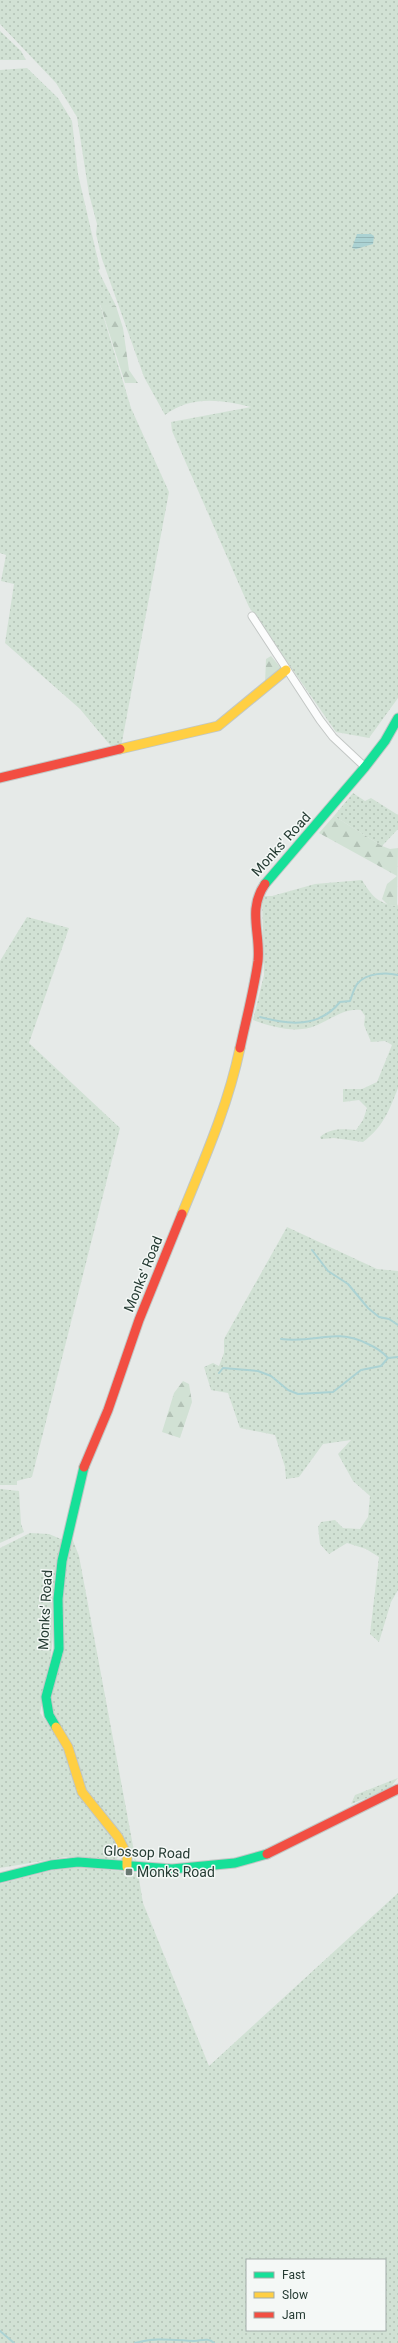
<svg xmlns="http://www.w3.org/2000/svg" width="398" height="2343" viewBox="0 0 398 2343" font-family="Roboto,sans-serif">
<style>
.grass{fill:url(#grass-dots);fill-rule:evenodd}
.forest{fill:url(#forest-firs)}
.water{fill:url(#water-rules)}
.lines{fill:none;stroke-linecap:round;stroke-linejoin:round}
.stream{stroke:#abd2d3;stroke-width:2}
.street-casing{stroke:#c3c7c5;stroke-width:9}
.fast-casing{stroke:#c1c7c5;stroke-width:11}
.slow-casing{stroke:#c1c7c5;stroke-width:11}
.jam-casing{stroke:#c1c7c5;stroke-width:11}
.street{stroke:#fbfcfc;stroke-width:7}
.fast{stroke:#16e098;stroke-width:9}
.slow{stroke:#ffcf43;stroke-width:9}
.jam{stroke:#f24e42;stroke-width:9}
.poi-dot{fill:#697872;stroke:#f4f8f6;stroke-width:1.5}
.labels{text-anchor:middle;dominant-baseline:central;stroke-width:3;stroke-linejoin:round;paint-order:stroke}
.street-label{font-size:14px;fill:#253b33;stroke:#f4f8f6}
.poi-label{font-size:14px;fill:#253b33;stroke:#f4f8f6;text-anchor:start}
</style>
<defs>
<pattern id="grass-dots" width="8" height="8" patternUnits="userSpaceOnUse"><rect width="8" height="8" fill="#d1e1d4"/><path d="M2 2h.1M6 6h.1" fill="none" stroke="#b3c2b6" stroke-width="1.8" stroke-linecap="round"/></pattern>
<pattern id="forest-firs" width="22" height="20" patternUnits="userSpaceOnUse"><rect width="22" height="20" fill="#d1e1d4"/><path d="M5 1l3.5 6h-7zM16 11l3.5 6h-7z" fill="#b3c2b6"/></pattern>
<pattern id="water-rules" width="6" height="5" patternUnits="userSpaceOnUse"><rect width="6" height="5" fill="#abd2d3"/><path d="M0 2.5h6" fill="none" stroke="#93b5b6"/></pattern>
</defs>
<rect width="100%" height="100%" fill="#e6eae8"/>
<path class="grass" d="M 0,0 L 398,0 L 398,698 L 369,738 L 336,732 L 249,607 L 172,431 L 171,422 L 251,407 C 221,400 192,395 165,415 L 144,377 L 102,259 L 96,234 L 97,224 L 89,194 L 77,117 L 56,83 L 0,24 Z
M 0,31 L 21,51 L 26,60 L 0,60 Z
M 27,68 L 58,98 L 72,121 L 78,174 L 100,269 L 98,270 L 116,306 L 100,305 L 131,408 L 169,492 L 121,747 L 110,745 L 80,709 L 5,643 L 14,584 L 1,581 L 6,555 L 0,553 L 0,70 Z
M 353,793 L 365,801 L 371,798 L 398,815 L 398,829 L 382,846 L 334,816 Z
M 362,880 C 371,895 378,904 397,906 L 398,904 L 398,1088 C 389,1111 383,1127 363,1142 L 334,1138 L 321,1139 L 320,1137 C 331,1128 342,1129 356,1130 L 363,1120 L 367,1108 L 359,1100 L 343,1102 L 343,1089 L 362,1089 L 377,1082 L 392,1045 L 385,1041 L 371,1042 L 364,1025 L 365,1016 L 361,1010 C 339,1007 323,1028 302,1029 C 288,1031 266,1025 253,1020 L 264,975 L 262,896 L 272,896 L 315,884 Z
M 27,917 L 69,928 L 29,1043 L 120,1128 L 32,1477 L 17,1481 L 17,1485 L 0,1485 L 0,961 Z
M 287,1227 L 377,1269 L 398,1271 L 398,1590 L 391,1602 L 379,1642 L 370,1634 L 379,1557 L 366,1549 L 347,1543 L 329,1554 L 320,1544 L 318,1527 L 321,1522 L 335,1520 L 343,1528 L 360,1529 L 368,1517 L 370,1496 L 353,1481 L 338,1454 L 351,1440 L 323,1444 L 299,1477 L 286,1479 L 285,1467 L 275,1435 L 240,1428 L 228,1393 L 211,1390 L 204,1367 L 213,1363 L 219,1366 L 224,1353 L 224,1339 Z
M 0,1489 L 19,1491 L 21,1524 L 24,1532 L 0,1543 Z
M 30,1533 L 49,1534 L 63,1540 L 51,1655 L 40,1713 L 51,1728 L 121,1853 L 116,1860 L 66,1857 L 0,1868 L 0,1548 Z
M 72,1538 L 79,1556 L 136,1862 L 87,1793 L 73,1745 L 50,1712 L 49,1697 L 63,1576 Z
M 398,1778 L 388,1790 L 351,1804 L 355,1795 Z
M 79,1867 L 138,1873 L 143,1903 L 209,2066 L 398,1893 L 398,2343 L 0,2343 L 0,1884 L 50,1871 ZM 247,2260 L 385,2260 L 385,2330 L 247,2330 Z"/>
<path class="forest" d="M 100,304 L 116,306 L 123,328 L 129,370 L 138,383 L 125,383 Z
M 271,656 L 281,668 L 265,684 L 266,659 Z
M 334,816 L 382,846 L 390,849 L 398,848 L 397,906 L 388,905 L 382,899 L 387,884 L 397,876 L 319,833 Z
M 183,1381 L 189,1384 L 192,1402 L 180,1438 L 162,1432 L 174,1393 Z"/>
<path class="water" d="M 357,234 L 371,234 L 374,236 L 373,244 L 356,249 L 352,248 Z"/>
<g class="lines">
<path class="stream" d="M 260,1017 C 289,1025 319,1028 340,1002 L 350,1001 C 352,996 354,987 358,983 C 367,973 386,972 398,975
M 312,1250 L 328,1271 L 348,1284 L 368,1308 L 379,1317 L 389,1319 L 398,1325
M 281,1339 C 316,1344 333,1327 368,1344 C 377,1348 382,1351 388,1358
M 219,1373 L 223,1368 L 258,1371 L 271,1376 L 288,1390 L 298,1394 L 333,1392 L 361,1370 L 381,1366 L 388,1358 L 398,1357
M 0,2331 L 14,2343
M 135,2343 C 155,2337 173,2340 194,2341 C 201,2341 208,2337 214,2343"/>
<defs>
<path id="street" d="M 252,616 L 320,720 L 333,737 L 365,767"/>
<path id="fast" d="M 265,884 L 365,767 L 385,741 L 398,718
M 56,1727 L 49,1715 L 46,1697 L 59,1649 L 58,1599 L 62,1561 L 84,1467
M 0,1878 L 51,1865 L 78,1862 L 172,1869 L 235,1863 L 267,1854"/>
<path id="slow" d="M 120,749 L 218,726 L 286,670
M 182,1214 C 204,1160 228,1106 240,1048
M 56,1727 L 68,1747 L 82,1792 L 118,1837 L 127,1855 L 127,1867"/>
<path id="jam" d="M 0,778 L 120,749
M 240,1048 C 246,1020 254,990 258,961 C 261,934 247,910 265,884
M 84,1467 L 108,1410 L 139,1320 L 182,1214
M 267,1854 L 398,1789"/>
</defs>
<use href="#street" class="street-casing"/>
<use href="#fast" class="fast-casing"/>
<use href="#slow" class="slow-casing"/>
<use href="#jam" class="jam-casing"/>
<use href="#street" class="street"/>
<use href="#fast" class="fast"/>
<use href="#slow" class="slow"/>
<use href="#jam" class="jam"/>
</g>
<rect class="poi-dot" x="125" y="1868" width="8" height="8" rx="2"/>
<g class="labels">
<g class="street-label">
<text transform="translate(281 844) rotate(-48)">Monks' Road</text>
<text transform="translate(143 1274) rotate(-68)">Monks' Road</text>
<text transform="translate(45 1610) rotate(-87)">Monks' Road</text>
<text transform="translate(147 1852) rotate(2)">Glossop Road</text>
</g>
<g class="poi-label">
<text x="137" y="1872">Monks Road</text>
</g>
</g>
<rect x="246" y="2259" width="140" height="72" fill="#f4f8f6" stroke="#a1aca8"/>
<rect x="254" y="2272" width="20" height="6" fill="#16e098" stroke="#a1aca8"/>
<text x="282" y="2279" font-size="12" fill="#253b33">Fast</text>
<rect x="254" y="2292" width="20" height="6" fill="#ffcf43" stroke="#a1aca8"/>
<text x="282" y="2299" font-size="12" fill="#253b33">Slow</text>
<rect x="254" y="2312" width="20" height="6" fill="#f24e42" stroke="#a1aca8"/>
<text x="282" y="2319" font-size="12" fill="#253b33">Jam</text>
</svg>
